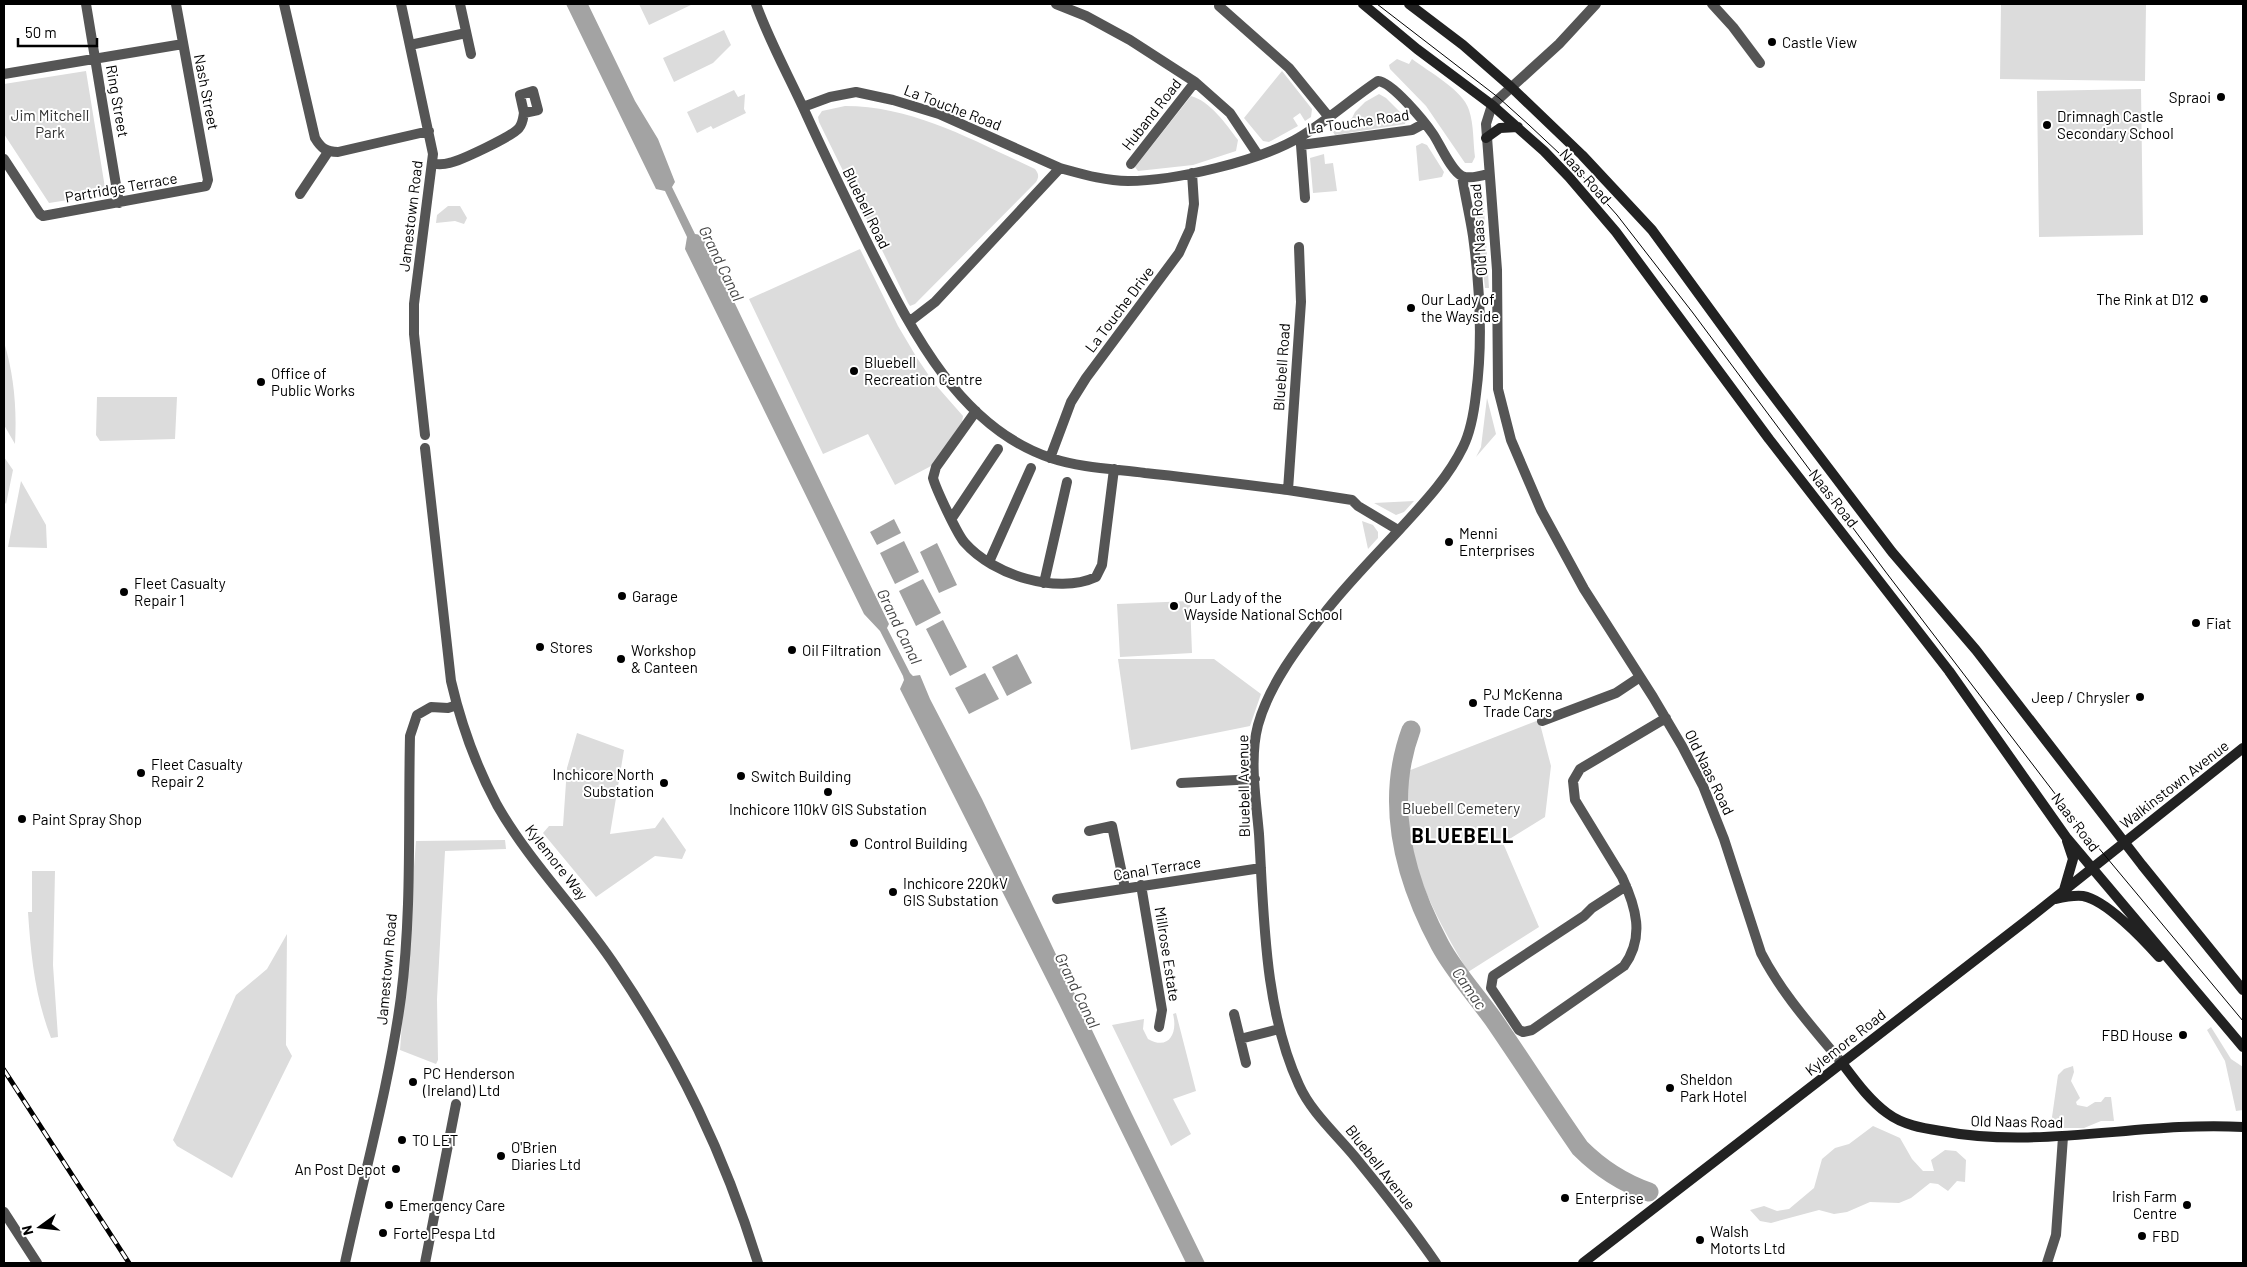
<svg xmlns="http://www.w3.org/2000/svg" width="2247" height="1267" viewBox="0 0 2247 1267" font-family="Barlow,sans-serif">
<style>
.green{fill:#dcdcdc}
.water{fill:#a3a3a3}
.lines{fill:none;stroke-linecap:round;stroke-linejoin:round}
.river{stroke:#a3a3a3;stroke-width:19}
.street{stroke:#555;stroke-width:10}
.secondary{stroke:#222;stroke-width:10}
.tram{stroke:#000;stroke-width:1}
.rail-casing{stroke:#000;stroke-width:5}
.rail{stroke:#fff;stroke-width:3;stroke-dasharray:9;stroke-linecap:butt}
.poi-dot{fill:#000;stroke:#fff;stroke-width:2}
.labels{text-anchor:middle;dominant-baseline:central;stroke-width:4;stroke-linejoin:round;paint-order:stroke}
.poi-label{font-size:15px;fill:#000;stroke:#fff;text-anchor:start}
.street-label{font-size:15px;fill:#000;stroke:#fff}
.park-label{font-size:15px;fill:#333;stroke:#fff}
.water-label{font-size:16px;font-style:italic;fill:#444;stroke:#fff}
.district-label{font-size:20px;font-weight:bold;letter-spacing:1px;fill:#000;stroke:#fff}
</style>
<rect width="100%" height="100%" fill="#fff"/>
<path class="green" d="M 639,4 L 693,4 L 649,25 Z
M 2001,4 L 2146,4 L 2145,81 L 2000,79 Z
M 724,30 L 731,45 L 713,63 L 674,82 L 663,58 Z
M 1397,59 L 1409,64 L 1412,59 C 1429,72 1463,90 1469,110 C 1474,125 1473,142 1475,157 L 1472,163 L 1465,163 L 1426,106 L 1390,69 L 1389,65 Z
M 86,71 L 106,194 L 49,203 L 4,134 L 4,84 Z
M 1282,71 L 1312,109 L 1311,117 L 1305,121 L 1300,113 L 1293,118 L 1298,126 L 1269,142 L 1263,141 L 1244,118 Z
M 2141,89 L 2143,235 L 2039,237 L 2037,91 Z
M 734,90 L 738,97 L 745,94 L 744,109 L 746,113 L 713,129 L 711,126 L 697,133 L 687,112 Z
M 1379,94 L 1386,98 L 1405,117 L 1406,120 L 1405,124 L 1335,135 L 1333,132 L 1352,118 L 1355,112 L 1365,102 Z
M 1191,96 C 1210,101 1226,124 1238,140 L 1236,151 L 1193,165 L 1138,171 L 1135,167 Z
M 845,106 C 914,106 974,141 1035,169 C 1039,174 1039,177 1036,182 L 915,304 L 910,306 L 908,303 L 819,122 L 818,117 L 822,111 Z
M 1422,143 L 1427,145 L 1444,172 L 1442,177 L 1419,181 L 1416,146 Z
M 1324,154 L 1325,164 L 1333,163 L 1337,191 L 1313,193 L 1310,158 Z
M 1479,187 L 1483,194 L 1489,288 L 1485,288 L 1475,203 L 1474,191 Z
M 448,206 L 460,206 L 467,218 L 464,224 L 455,221 L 436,223 L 437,215 Z
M 860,249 L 898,326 L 917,358 L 934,383 L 963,416 L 962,422 L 933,465 L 895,485 L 868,434 L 823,454 L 749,299 Z
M 4,342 C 14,375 17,408 15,444 L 4,425 Z
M 97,397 L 177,397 L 175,439 L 100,441 L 96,435 Z
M 1487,398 L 1496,434 L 1476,457 L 1481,447 Z
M 4,457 L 13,470 L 6,504 L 4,501 Z
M 21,481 L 46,525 L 47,548 L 8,547 Z
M 1414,501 L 1404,512 L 1396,515 L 1374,503 Z
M 1362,521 L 1373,525 L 1378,532 L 1378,538 L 1368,549 Z
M 1190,601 L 1192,653 L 1120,657 L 1117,604 Z
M 1118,659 L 1214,659 L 1261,694 L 1250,726 L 1131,750 Z
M 1539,720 L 1551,766 L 1545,817 L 1503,843 L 1539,927 L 1468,972 C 1439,922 1408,868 1406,809 C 1405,796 1407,783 1408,771 Z
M 577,733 L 624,750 L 610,834 L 655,828 L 663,817 L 686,850 L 682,859 L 655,856 L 596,897 L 543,833 L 549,826 L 563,826 L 567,768 Z
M 505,840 L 506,849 L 445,851 L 437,999 L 438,1060 L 436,1064 L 400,1050 L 416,841 Z
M 32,871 L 55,871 L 53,965 L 58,1037 L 51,1038 C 35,996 31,957 28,912 L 32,912 Z
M 287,934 L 286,1045 L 292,1056 L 232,1178 L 177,1146 L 173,1140 L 236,995 L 267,969 Z
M 1176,1013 L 1196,1091 L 1173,1099 L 1191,1134 L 1171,1146 L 1112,1025 L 1144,1019 L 1143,1029 L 1148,1039 C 1169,1051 1178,1033 1173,1014 Z
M 2211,1027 L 2231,1059 L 2243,1067 L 2243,1110 L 2236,1111 L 2225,1061 L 2207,1030 Z
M 2073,1066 L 2074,1072 L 2071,1081 L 2080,1098 L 2076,1102 L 2077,1105 L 2087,1107 L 2095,1102 L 2101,1102 L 2105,1097 L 2111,1097 L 2114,1121 L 2101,1121 L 2084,1128 L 2056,1128 L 2052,1117 L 2058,1075 L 2064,1069 Z
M 1873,1126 L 1900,1138 L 1912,1159 L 1923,1171 L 1934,1171 L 1931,1160 L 1945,1150 L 1956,1151 L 1966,1160 L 1965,1182 L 1957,1181 L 1948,1191 L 1938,1184 L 1930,1183 L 1911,1198 L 1899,1203 L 1870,1202 L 1847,1212 L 1834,1214 L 1819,1210 L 1771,1223 L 1760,1221 L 1750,1210 L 1764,1206 L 1777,1211 L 1789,1209 L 1814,1188 L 1822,1159 L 1835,1148 L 1849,1144 Z"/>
<path class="water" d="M 566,4 L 588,4 L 635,101 L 658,139 L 675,182 L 672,187 L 695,234 L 702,235 L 889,624 L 887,628 L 910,673 L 913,676 L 920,675 L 930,699 L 982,799 L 1132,1114 L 1205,1263 L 1186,1263 L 1059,1004 L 900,689 L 904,680 L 903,676 L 880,631 L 864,614 L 685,249 L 687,237 L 665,191 L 656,189 Z
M 894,519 L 901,533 L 877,545 L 870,532 Z
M 904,541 L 919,572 L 895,584 L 880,553 Z
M 937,543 L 957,585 L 939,593 L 920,552 Z
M 923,579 L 941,613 L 916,626 L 899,591 Z
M 943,620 L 967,667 L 950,676 L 926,629 Z
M 1017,654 L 1032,683 L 1007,696 L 992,667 Z
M 985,673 L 999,699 L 969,714 L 955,688 Z"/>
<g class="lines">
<path class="river" d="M 1411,730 C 1384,803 1404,878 1440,945 C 1454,971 1475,994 1493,1019 C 1522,1061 1550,1105 1580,1148 C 1599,1167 1623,1183 1649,1192"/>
<path class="street" d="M 86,4 L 119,203
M 284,4 L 315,138 C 321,148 326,152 338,152 L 429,131
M 401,4 L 433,154 L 414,304 L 414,334 L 425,435
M 460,4 L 471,54
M 756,4 C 770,43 790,78 807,116 C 827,160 848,203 869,246 C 910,327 958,427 1051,458 C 1081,468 1114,469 1145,473 C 1193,478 1240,484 1288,490 L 1301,302 L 1299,247
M 1056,4 L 1086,16 L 1130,40 L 1195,82 L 1230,113 L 1258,155
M 1596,4 L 1559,44 L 1492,105 L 1486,124 L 1497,270 L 1498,389 L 1511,440 L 1541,510 L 1584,589 L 1653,697 L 1682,746 L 1703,786 L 1724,839 L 1761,953 C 1782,994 1813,1028 1842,1063
M 1712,4 L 1733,27 L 1760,63
M 1219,6 L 1289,68 L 1328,116
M 410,45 L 466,33
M 4,74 L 183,44
M 533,91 L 538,110 L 524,113 L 520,95 Z
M 803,107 L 830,97 L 856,92 L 893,100 L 939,114 L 1060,168
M 1300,137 L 1301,145 L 1412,130 L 1425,123
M 1301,145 L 1305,198
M 4,159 L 40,214 L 43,216 L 206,186 L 208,180 L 176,4
M 433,164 C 438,164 443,165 449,163 C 460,161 513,136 519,128 C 523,123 523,118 524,113
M 1131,164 L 1195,82
M 300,194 L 328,152
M 909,322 L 935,302 L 1060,168 C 1082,174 1105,181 1128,181 C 1174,181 1260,161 1300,137 C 1327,121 1351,99 1378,81 C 1392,82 1424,121 1433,134 C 1440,144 1451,171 1462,176 C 1469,179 1481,176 1488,174
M 976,411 L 936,467 L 933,478 C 936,489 958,536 965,543 C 993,575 1057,595 1096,577 L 1102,565 L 1114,469
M 425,448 L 451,681 C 461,724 476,766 497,805 C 530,863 579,911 616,967 C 680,1062 724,1154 758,1263
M 1050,458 L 1071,402 L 1086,378 L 1179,253 L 1190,229 L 1194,204 L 1192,173
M 1288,490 L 1352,500 L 1358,506 L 1398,530
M 952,518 L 998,449
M 989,562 L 1031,468
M 1044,583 L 1067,482
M 1542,721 L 1616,693 L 1640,677
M 1181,783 L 1255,779
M 1089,831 L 1112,826 L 1125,888
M 1141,885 L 1162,1010 L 1159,1027
M 1626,886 L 1592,908 L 1584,916 L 1493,976 L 1491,988 L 1519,1030 L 1523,1032 L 1532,1030 L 1624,966 C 1645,937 1636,907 1622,877 L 1575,800 L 1573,781 L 1580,769 L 1666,718
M 1057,899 L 1261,868
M 1234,1014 L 1246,1063
M 1240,1039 L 1279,1029
M 4,1212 L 37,1263
M 345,1263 C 364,1174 389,1086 401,997 C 412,912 408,821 410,736 L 417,715 L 431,707 L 448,708 L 457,705
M 425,1263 L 456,1104
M 1436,1263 C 1411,1227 1383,1191 1355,1157 C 1336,1134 1311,1112 1299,1085 C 1264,1009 1264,916 1259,834 C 1256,799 1249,759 1258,725 C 1269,685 1298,647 1323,615 C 1346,585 1374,557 1400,529 C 1423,504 1448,478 1463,447 C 1471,431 1474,412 1476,394 C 1483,342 1480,288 1473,236 C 1470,216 1465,196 1462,176
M 2047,1263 L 2056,1235 L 2063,1137"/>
<path class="secondary" d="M 1363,4 L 1417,49 L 1492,105 L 1544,151 L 1569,177 L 1616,232 L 1769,439 L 1949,671 L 2066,837 L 2243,1047
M 1409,4 L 1463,45 L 1511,87 L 1582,155 L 1652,230 L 1760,378 L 1892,552 L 1976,650 L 2142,865 L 2243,990
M 1486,138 L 1500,128 L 1518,127
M 2064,890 L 2073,859 L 2067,841
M 2055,899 C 2064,897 2074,895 2083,896 C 2106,900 2143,939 2159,957
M 1842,1063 C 1855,1080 1869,1100 1887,1113 C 1903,1125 1922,1128 1941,1131 C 2041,1150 2142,1121 2243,1127
M 1583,1263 L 2027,920 L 2243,748"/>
<path class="tram" d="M 1377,4 L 1499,98 L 1529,125 L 1576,169 L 1617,215 L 1693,313 L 1885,571 L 2072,816 L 2243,1021"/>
<defs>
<path id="rail" d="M 4,1070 L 129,1263"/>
</defs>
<use href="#rail" class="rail-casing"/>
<use href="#rail" class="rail"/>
</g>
<g class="poi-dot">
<circle cx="1772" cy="42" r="5"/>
<circle cx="2221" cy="97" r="5"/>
<circle cx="2047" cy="125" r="5"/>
<circle cx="2204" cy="299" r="5"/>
<circle cx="1411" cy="308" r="5"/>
<circle cx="854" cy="371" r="5"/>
<circle cx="261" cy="382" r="5"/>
<circle cx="1449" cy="542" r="5"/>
<circle cx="124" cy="592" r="5"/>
<circle cx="622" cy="596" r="5"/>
<circle cx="1174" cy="606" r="5"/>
<circle cx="2196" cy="623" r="5"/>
<circle cx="540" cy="647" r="5"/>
<circle cx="792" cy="650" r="5"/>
<circle cx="621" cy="659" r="5"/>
<circle cx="2140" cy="697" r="5"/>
<circle cx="1473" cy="703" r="5"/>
<circle cx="141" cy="773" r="5"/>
<circle cx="741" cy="776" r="5"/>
<circle cx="664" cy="783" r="5"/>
<circle cx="828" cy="792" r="5"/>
<circle cx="22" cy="819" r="5"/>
<circle cx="854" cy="843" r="5"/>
<circle cx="893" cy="892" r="5"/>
<circle cx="2183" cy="1035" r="5"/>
<circle cx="413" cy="1082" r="5"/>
<circle cx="1670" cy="1088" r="5"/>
<circle cx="402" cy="1140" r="5"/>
<circle cx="501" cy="1156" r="5"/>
<circle cx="396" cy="1169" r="5"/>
<circle cx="1565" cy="1198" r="5"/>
<circle cx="389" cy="1205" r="5"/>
<circle cx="2187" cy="1205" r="5"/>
<circle cx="383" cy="1233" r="5"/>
<circle cx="2142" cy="1236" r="5"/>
<circle cx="1700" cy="1240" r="5"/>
</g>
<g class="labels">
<g class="poi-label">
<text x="1782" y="42">Castle View</text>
<text x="2211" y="97" text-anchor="end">Spraoi</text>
<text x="2057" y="116">Drimnagh Castle<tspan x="2057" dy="17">Secondary School</tspan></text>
<text x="1421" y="299">Our Lady of<tspan x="1421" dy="17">the Wayside</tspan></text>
<text x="2194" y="299" text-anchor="end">The Rink at D12</text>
<text x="864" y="362">Bluebell<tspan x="864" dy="17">Recreation Centre</tspan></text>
<text x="271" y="373">Office of<tspan x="271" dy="17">Public Works</tspan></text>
<text x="1459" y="533">Menni<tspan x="1459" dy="17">Enterprises</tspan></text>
<text x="134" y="583">Fleet Casualty<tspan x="134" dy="17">Repair 1</tspan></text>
<text x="632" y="596">Garage</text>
<text x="1184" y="597">Our Lady of the<tspan x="1184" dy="17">Wayside National School</tspan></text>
<text x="2206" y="623">Fiat</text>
<text x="550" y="647">Stores</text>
<text x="631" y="650">Workshop<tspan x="631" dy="17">&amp; Canteen</tspan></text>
<text x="802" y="650">Oil Filtration</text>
<text x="1483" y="694">PJ McKenna<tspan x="1483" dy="17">Trade Cars</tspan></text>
<text x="2130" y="697" text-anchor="end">Jeep / Chrysler</text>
<text x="151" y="764">Fleet Casualty<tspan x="151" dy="17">Repair 2</tspan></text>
<text x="654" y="774" text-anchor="end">Inchicore North<tspan x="654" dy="17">Substation</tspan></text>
<text x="751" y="776">Switch Building</text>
<text x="828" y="809" text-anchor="middle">Inchicore 110kV GIS Substation</text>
<text x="32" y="819">Paint Spray Shop</text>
<text x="864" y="843">Control Building</text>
<text x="903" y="883">Inchicore 220kV<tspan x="903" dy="17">GIS Substation</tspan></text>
<text x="2173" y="1035" text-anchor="end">FBD House</text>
<text x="423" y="1073">PC Henderson<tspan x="423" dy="17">(Ireland) Ltd</tspan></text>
<text x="1680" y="1079">Sheldon<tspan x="1680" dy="17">Park Hotel</tspan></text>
<text x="412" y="1140">TO LET</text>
<text x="511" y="1147">O'Brien<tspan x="511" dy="17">Diaries Ltd</tspan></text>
<text x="386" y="1169" text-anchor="end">An Post Depot</text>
<text x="2177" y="1196" text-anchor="end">Irish Farm<tspan x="2177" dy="17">Centre</tspan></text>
<text x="1575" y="1198">Enterprise</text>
<text x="399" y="1205">Emergency Care</text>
<text x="1710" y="1231">Walsh<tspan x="1710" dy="17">Motorts Ltd</tspan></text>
<text x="393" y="1233">Forte Pespa Ltd</text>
<text x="2152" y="1236">FBD</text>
</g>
<g class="street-label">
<text transform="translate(207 92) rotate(79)">Nash Street</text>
<text transform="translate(118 101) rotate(80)">Ring Street</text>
<text transform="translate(953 107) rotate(21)">La Touche Road</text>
<text transform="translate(1151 114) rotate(-52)">Huband Road</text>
<text transform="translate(1358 121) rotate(-8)">La Touche Road</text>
<text transform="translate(1586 176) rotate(48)">Naas Road</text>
<text transform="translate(121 187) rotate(-10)">Partridge Terrace</text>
<text transform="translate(867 208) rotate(64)">Bluebell Road</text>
<text transform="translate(410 216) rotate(-83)">Jamestown Road</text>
<text transform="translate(1478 230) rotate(-94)">Old Naas Road</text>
<text transform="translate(1119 309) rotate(-53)">La Touche Drive</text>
<text transform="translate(1281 367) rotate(-86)">Bluebell Road</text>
<text transform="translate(1834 498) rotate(52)">Naas Road</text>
<text transform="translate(1710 772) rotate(64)">Old Naas Road</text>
<text transform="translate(2174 784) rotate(-38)">Walkinstown Avenue</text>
<text transform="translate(1243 786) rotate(-91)">Bluebell Avenue</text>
<text transform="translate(2076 822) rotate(53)">Naas Road</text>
<text transform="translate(557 862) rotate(52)">Kylemore Way</text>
<text transform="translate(1157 868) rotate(-9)">Canal Terrace</text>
<text transform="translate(1168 954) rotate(81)">Millrose Estate</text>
<text transform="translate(386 969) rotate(-85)">Jamestown Road</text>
<text transform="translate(1845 1042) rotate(-38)">Kylemore Road</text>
<text transform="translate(2017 1121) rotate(1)">Old Naas Road</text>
<text transform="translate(1381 1167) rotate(52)">Bluebell Avenue</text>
</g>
<g class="park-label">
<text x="50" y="115">Jim Mitchell<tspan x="50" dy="17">Park</tspan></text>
<text x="1461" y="808">Bluebell Cemetery</text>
</g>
<g class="water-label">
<text transform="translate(722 263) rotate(64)">Grand Canal</text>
<text transform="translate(900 626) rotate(64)">Grand Canal</text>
<text transform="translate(1470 988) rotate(55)">Camac</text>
<text transform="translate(1078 990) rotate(64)">Grand Canal</text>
</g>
<g class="district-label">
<text x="1463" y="835">BLUEBELL</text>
</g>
</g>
<rect width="2247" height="1267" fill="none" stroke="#000000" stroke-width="10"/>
<g transform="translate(40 1227) rotate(255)" stroke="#ffffff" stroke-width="4" paint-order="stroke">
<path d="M0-4L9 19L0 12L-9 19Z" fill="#000000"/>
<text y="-8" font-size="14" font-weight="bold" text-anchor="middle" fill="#000000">N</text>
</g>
<path d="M18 38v8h79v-8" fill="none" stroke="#000000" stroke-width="2.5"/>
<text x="25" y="38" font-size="15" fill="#000000" stroke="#ffffff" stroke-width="4" paint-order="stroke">50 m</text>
</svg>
